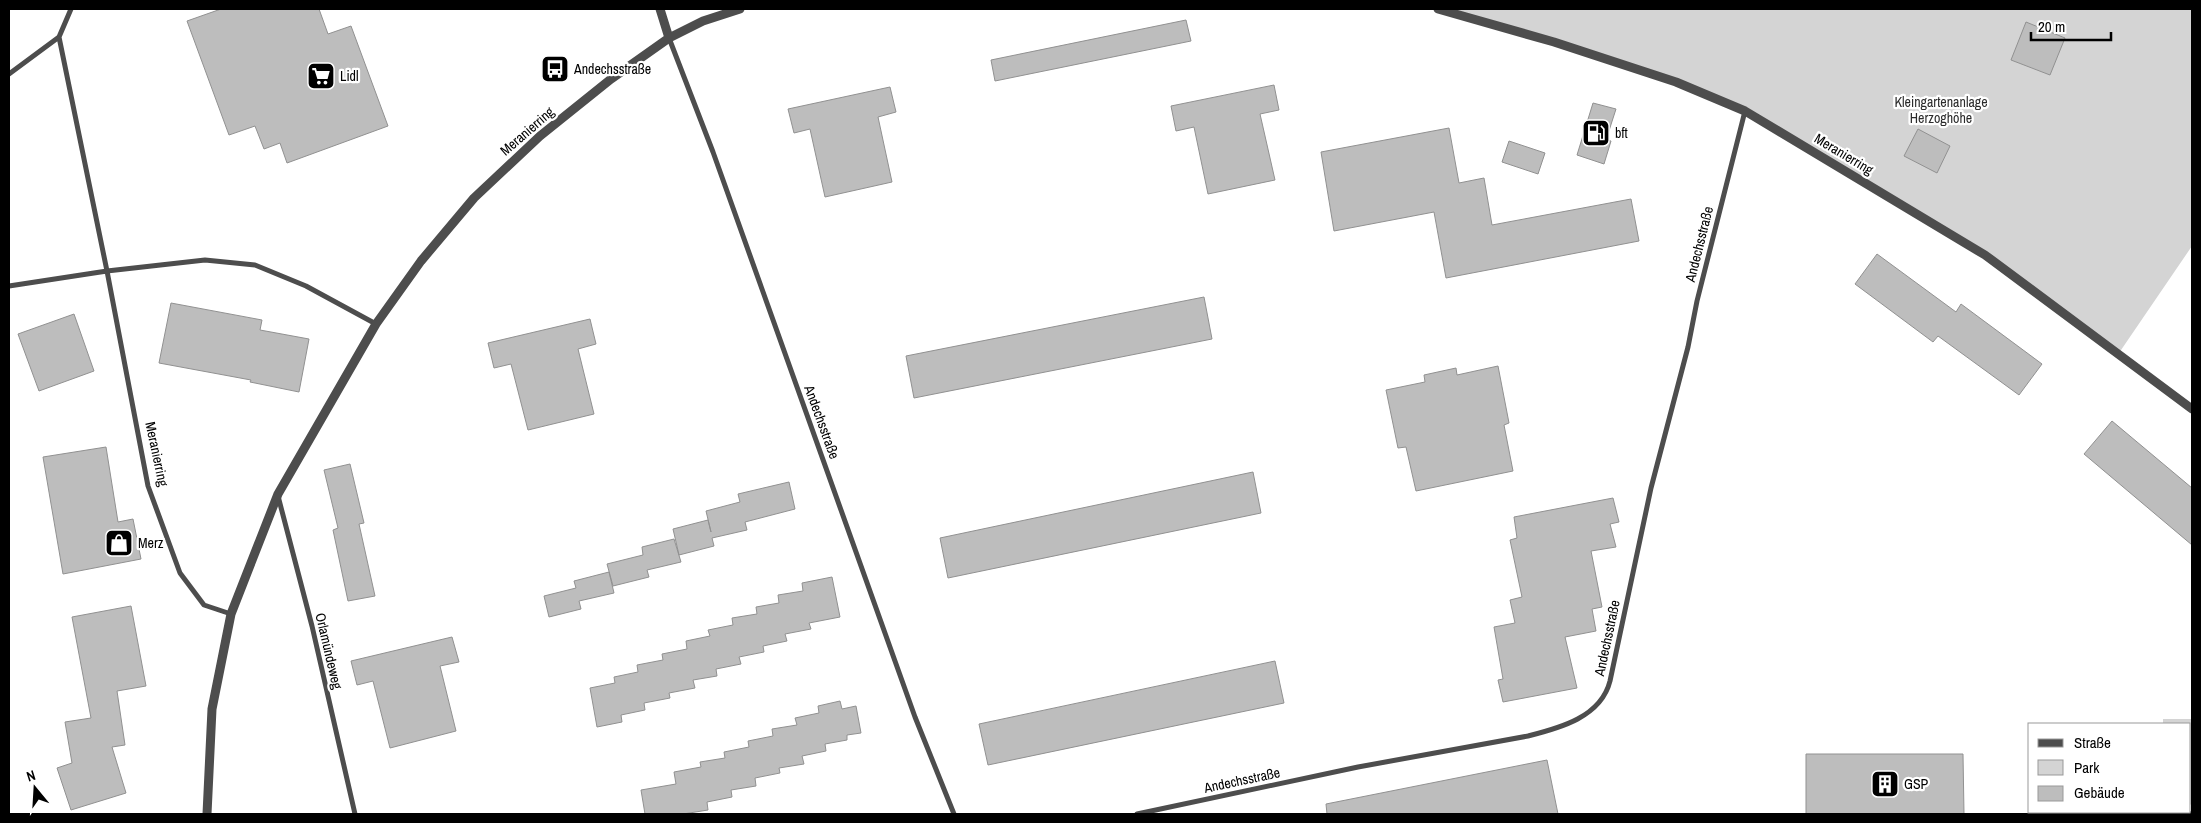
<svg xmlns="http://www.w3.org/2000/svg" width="2201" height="823" viewBox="0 0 2201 823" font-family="'Archivo Narrow',sans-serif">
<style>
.green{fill:#d4d4d4}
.building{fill:#bdbdbd;stroke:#919191}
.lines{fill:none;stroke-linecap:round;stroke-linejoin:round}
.pedestrian{stroke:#4d4d4d;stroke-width:4.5}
.minor{stroke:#4d4d4d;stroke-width:5}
.tertiary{stroke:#4d4d4d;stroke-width:9}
.labels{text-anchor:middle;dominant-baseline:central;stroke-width:4.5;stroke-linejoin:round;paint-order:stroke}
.poi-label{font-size:14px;fill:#000;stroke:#fff;text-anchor:start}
.park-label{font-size:14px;fill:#2b2b2b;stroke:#fff}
.street-label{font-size:14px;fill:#000;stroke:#fff}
</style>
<rect width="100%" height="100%" fill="#fff"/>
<path class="green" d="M 1439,9 L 2192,9 L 2192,246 L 2119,353 L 1985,255 L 1744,111 L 1676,82 Z
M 2163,719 L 2192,719 L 2192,803 L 2190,805 L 2190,724 L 2163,724 Z"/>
<path class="building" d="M 221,9 L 319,9 L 328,34 L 351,26 L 388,126 L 287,163 L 280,143 L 264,149 L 255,126 L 229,135 L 187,21 Z
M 1186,20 L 1191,41 L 995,81 L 991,60 Z
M 2026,22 L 2065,38 L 2050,75 L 2011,60 Z
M 1274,85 L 1279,110 L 1260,114 L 1275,180 L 1208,194 L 1194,127 L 1176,131 L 1171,106 Z
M 890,87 L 896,112 L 878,117 L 892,182 L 825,197 L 810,129 L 794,133 L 788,109 Z
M 1593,103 L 1616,109 L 1606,140 L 1611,141 L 1604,164 L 1577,155 Z
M 1449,128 L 1459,183 L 1484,178 L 1492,225 L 1631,199 L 1639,241 L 1446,278 L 1434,212 L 1334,231 L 1321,152 Z
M 1918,129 L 1950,146 L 1937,173 L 1904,156 Z
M 1509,141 L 1545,153 L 1538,174 L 1502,162 Z
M 1877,254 L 1956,312 L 1961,304 L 2042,364 L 2019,395 L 1938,336 L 1933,342 L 1855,284 Z
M 1204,297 L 1212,339 L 914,398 L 906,356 Z
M 171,303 L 262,320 L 260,330 L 309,339 L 299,392 L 250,382 L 251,380 L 159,363 Z
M 74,314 L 94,371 L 39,391 L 18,334 Z
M 590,319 L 596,344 L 578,349 L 594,414 L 528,430 L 511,364 L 494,368 L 488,343 Z
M 1498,366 L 1509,423 L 1504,425 L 1513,471 L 1416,491 L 1406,447 L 1398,448 L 1386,390 L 1425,382 L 1424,375 L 1456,368 L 1457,375 Z
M 2112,421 L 2192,488 L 2192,545 L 2084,454 Z
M 106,447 L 118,522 L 133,519 L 141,559 L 63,574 L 43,457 Z
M 350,464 L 364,523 L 359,524 L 375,596 L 348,601 L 333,530 L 338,528 L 324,470 Z
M 1253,472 L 1261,513 L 948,578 L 940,538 Z
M 789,482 L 795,509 L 745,522 L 747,530 L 712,538 L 714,546 L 679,555 L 673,529 L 708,520 L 711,532 L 706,511 L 740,502 L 738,494 Z
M 1613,498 L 1619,522 L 1610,524 L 1616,547 L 1591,551 L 1602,607 L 1592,609 L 1596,631 L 1565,637 L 1577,688 L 1503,702 L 1498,680 L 1503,679 L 1494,627 L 1515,623 L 1510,600 L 1522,597 L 1510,540 L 1517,538 L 1514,517 Z
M 674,539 L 681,562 L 647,570 L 649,577 L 613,586 L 607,564 L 643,555 L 642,547 Z
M 609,572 L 614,593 L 579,601 L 581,609 L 549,617 L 544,596 L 576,588 L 574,581 Z
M 832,577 L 840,617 L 809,623 L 811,629 L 785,634 L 787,641 L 763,646 L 764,652 L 739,657 L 741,664 L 716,669 L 717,676 L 693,680 L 695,688 L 669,693 L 670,698 L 644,703 L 645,710 L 621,715 L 622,722 L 597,727 L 590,688 L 615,683 L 614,677 L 638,672 L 637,665 L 663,660 L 662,654 L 687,649 L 686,641 L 710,636 L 708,630 L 733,625 L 732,618 L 757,614 L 756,607 L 779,603 L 778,595 L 803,591 L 802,583 Z
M 131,606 L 146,686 L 117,691 L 125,745 L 112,747 L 126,793 L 71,810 L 57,768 L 72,763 L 65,722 L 91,718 L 72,617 Z
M 452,637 L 459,662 L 440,666 L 456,731 L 390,748 L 373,681 L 357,685 L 351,661 Z
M 1275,661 L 1284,703 L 988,765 L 979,724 Z
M 840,701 L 842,709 L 856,706 L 861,733 L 847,735 L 847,740 L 825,744 L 826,751 L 802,756 L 804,764 L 779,768 L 780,773 L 755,778 L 756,786 L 731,790 L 732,797 L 707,802 L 708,810 L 683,814 L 645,814 L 641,790 L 676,784 L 674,772 L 701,767 L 700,762 L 725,758 L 724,752 L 749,747 L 748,741 L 773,736 L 772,729 L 797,725 L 795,718 L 819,713 L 818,706 Z
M 1806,754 L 1963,754 L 1964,814 L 1806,814 Z
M 1547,760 L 1558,814 L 1327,814 L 1326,804 Z"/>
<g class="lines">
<path class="pedestrian" d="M 2170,812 L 2171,814
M 2191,814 L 2192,813"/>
<path class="minor" d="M 59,37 L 107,271 L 148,486 L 180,573 L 204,605 L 231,614
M 669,38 L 713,152 L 915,717 L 954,814
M 9,74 L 59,37 L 71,9
M 9,286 L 107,271 L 205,260 L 255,265 L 306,286 L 376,324
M 278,496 L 312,626 L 355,814
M 1137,814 L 1358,767 L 1528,736 C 1560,728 1601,717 1610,681 L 1651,488 L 1688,347 L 1697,301 L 1745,111"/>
<path class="tertiary" d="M 660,9 L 669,38
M 1438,9 L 1554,42 L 1676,82 L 1745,111 L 1985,255 L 2192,409
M 207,814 L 212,709 L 231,614 L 278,494 L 376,324 L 421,261 L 474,198 L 540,136 L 611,79 L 669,38 L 703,21 L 740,9"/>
</g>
<defs>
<symbol id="bus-square" viewBox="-11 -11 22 22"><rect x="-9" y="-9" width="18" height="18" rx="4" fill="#000" stroke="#fff"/><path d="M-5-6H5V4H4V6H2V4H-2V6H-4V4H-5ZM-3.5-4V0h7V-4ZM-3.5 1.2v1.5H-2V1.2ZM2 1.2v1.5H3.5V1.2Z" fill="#fff"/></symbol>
<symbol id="supermarket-square" viewBox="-11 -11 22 22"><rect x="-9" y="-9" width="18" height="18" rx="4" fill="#000" stroke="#fff"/><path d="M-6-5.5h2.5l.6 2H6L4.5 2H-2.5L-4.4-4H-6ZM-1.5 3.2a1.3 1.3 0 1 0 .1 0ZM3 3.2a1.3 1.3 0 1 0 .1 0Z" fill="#fff"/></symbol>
<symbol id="fuel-square" viewBox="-11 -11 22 22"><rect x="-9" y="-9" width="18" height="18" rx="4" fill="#000" stroke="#fff"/><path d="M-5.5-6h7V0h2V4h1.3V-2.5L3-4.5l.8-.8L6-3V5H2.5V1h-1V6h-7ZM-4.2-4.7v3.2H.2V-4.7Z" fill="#fff"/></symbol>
<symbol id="shop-square" viewBox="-11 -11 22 22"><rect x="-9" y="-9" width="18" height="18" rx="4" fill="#000" stroke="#fff"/><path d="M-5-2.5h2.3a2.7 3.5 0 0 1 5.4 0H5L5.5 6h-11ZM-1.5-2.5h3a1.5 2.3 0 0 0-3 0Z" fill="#fff"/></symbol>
<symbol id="building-square" viewBox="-11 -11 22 22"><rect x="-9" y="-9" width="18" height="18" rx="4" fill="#000" stroke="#fff"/><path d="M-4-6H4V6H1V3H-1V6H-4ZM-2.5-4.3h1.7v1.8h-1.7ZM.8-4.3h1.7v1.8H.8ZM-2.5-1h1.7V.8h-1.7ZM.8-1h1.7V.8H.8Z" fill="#fff"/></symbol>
</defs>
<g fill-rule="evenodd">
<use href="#bus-square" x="539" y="53" width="32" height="32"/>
<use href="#supermarket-square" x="305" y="60" width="32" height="32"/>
<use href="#fuel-square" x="1580" y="117" width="32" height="32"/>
<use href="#shop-square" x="103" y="527" width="32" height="32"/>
<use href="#building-square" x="1869" y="768" width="32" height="32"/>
</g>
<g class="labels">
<g class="poi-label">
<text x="574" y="69">Andechsstraße</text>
<text x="340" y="76">Lidl</text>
<text x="1615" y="133">bft</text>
<text x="138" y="543">Merz</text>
<text x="1904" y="784">GSP</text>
</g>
<g class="park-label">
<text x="1941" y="102">Kleingartenanlage<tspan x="1941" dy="16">Herzoghöhe</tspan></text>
</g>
<g class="street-label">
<text transform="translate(527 131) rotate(-41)">Meranierring</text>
<text transform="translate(1844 154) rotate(31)">Meranierring</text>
<text transform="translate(1699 244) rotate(-76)">Andechsstraße</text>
<text transform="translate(822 422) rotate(70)">Andechsstraße</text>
<text transform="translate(157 454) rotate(78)">Meranierring</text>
<text transform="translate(1607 638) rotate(-78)">Andechsstraße</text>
<text transform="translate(329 651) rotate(77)">Orlamündeweg</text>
<text transform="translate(1242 780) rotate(-12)">Andechsstraße</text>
</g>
</g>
<rect width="2201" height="823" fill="none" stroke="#000000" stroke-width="20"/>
<rect x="2028" y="723" width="162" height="90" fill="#ffffff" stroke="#999999"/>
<rect x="2038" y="739" width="25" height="8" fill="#4d4d4d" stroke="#999999"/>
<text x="2074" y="748" font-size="15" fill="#000000">Straße</text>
<rect x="2038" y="760" width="25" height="15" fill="#d4d4d4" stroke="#999999"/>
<text x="2074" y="773" font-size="15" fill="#000000">Park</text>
<rect x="2038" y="786" width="25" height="15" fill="#bdbdbd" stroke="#999999"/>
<text x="2074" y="798" font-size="15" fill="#000000">Gebäude</text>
<g transform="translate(35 788) rotate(342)" stroke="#ffffff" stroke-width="4" paint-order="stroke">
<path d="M0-4L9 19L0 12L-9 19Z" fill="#000000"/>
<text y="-8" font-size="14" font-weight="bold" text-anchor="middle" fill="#000000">N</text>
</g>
<path d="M2031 32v8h80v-8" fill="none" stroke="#000000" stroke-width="2.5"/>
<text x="2038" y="32" font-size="15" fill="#000000" stroke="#ffffff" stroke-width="4" paint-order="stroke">20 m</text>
</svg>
